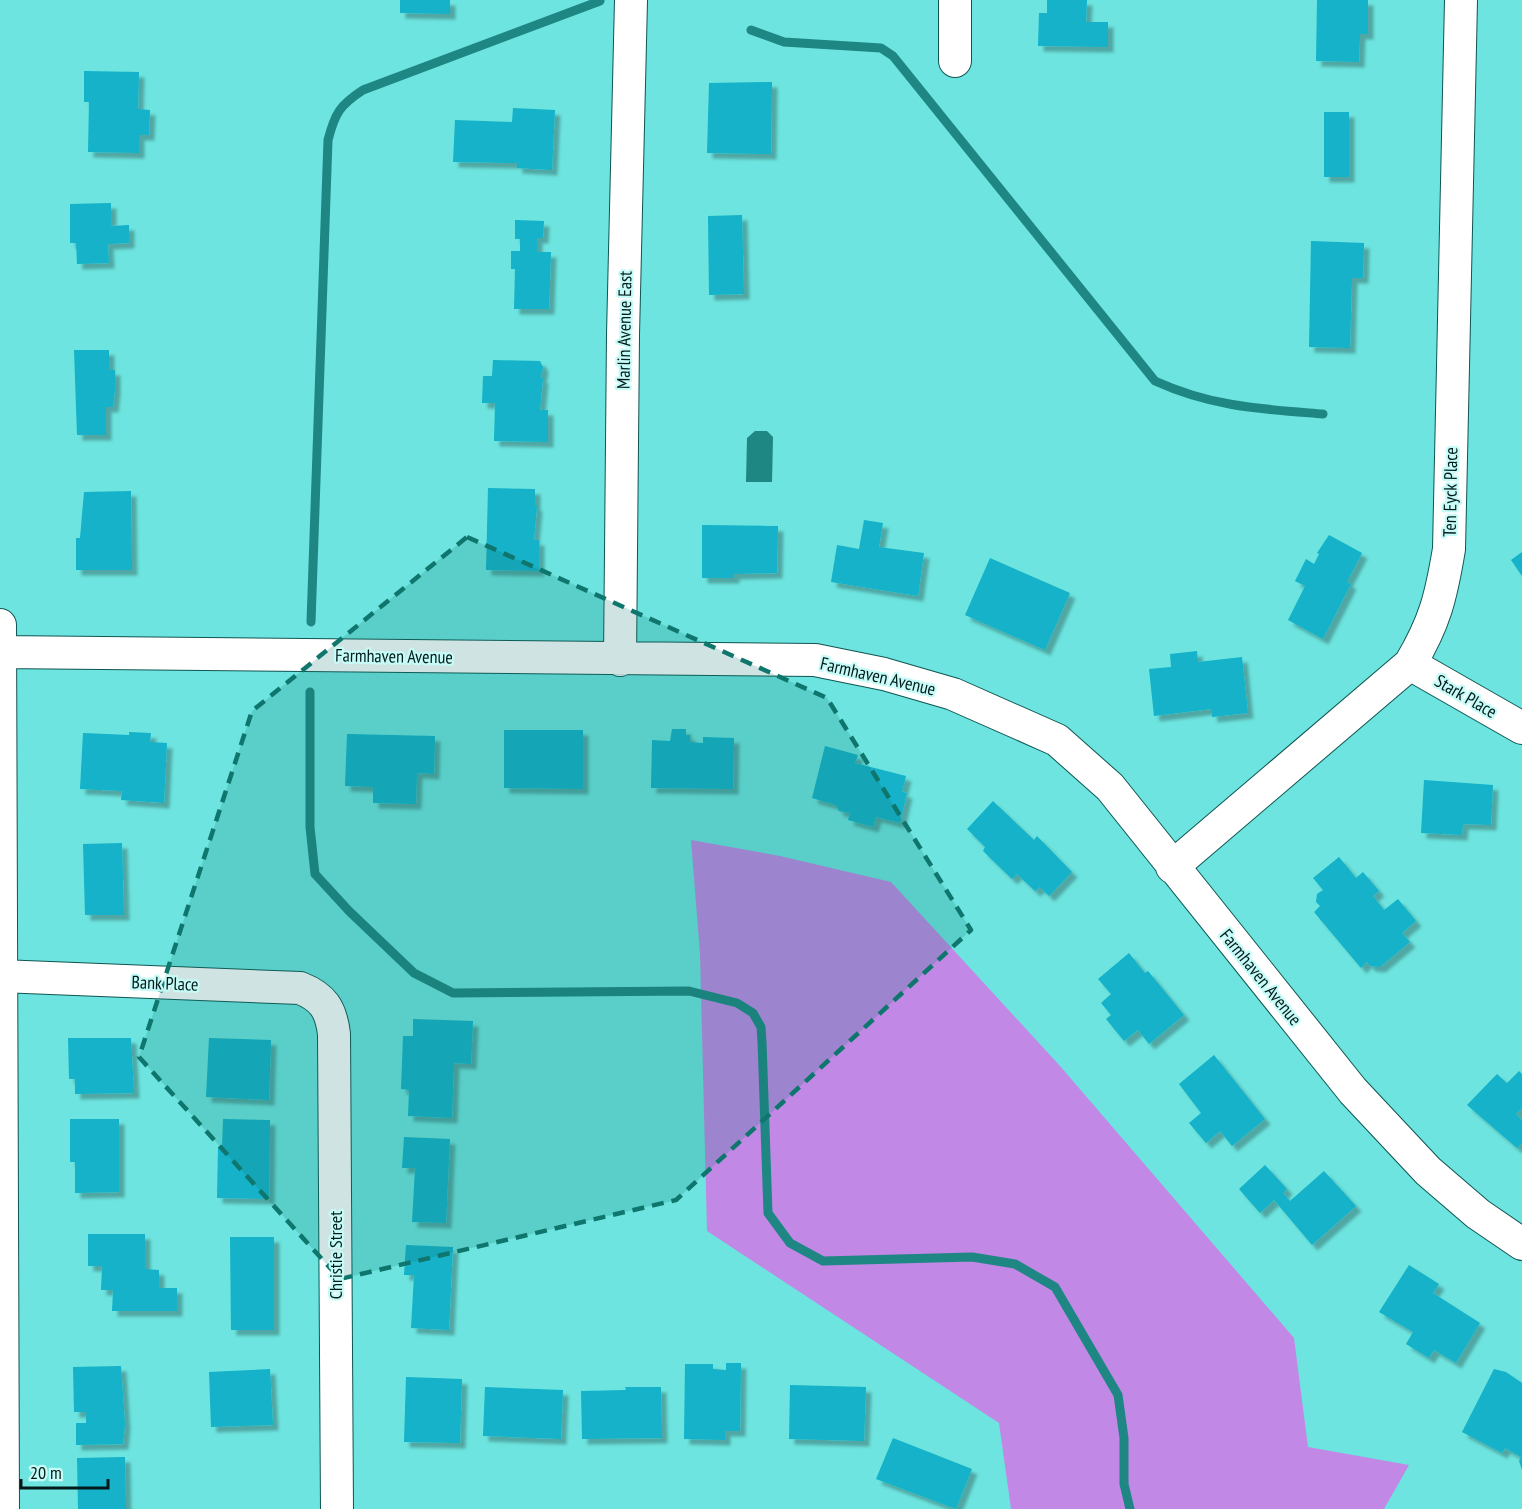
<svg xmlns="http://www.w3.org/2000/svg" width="1522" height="1509" viewBox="0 0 1522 1509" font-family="'PT Sans Narrow',sans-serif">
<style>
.green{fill:#c188e6}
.water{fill:#1e8683}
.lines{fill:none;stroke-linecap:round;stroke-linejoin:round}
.stream{stroke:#1e8683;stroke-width:9}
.building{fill:#12b2c9;filter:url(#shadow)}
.minor-casing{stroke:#0f5552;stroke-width:34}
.minor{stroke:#fff;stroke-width:32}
.marked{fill:#0f766e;fill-opacity:0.2;stroke:#0f766e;stroke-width:4.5;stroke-dasharray:12 8;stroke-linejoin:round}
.labels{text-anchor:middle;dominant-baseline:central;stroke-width:4.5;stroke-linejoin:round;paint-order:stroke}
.street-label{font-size:18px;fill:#021b1a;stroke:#c6fbf7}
</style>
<defs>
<filter id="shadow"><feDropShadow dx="5.5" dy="5.5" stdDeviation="1.5" flood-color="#0004"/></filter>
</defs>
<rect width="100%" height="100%" fill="#6de4df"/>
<path class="green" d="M 691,840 L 780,856 L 891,882 L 1060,1066 L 1294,1338 L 1308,1447 L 1409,1465 L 1384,1509 L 1011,1509 L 999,1423 L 707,1231 L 700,954 Z"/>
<path class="water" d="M 755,431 L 767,431 L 773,437 L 772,482 L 746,482 L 747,438 Z"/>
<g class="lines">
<path class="stream" d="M 751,30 L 784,42 L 881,48 L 893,56 L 1155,381 C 1212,407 1261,409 1323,414
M 311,622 L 328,140 C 335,113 340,105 363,90 L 600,1
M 310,692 L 310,827 L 315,874 L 349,911 L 414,973 L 453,993 L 689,991 L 737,1003 L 753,1013 L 761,1027 L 762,1042 L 768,1213 L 790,1243 L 823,1261 L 972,1257 L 1015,1264 L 1055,1287 L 1118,1395 L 1124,1438 L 1124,1484 L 1130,1509"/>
</g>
<path class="building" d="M 400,0 L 450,0 L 450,14 L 400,13 Z
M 1047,0 L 1087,0 L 1086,22 L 1108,22 L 1108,47 L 1038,46 L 1039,13 L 1047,13 Z
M 1317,0 L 1368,0 L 1368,34 L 1360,34 L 1359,62 L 1316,61 Z
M 84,71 L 139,72 L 138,109 L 150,110 L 149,135 L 139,135 L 139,153 L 88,152 L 89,102 L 84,102 Z
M 772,82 L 771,154 L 707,153 L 709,83 Z
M 513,108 L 555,110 L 552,170 L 517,168 L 517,163 L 453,162 L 455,120 L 512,122 Z
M 1324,112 L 1349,112 L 1349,177 L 1324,177 Z
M 111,203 L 111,226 L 129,225 L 129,243 L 108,244 L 109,263 L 77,264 L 76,243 L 70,243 L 70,204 Z
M 742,215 L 744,294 L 709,295 L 708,216 Z
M 515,220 L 544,221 L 543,238 L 537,238 L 537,252 L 551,252 L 549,309 L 514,309 L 515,269 L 511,269 L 511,251 L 520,251 L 520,239 L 515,239 Z
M 1311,241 L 1364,243 L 1363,278 L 1352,278 L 1350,348 L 1309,347 Z
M 74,350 L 109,350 L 109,370 L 115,370 L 115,389 L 113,407 L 106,407 L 106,435 L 77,435 Z
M 493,360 L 540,361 L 543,367 L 541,378 L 543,378 L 540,410 L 548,410 L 548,442 L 494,441 L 495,403 L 482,403 L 483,376 L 492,376 Z
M 488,488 L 535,489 L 535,506 L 537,506 L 534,540 L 539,540 L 539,571 L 486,570 Z
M 131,491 L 132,570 L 76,570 L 76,538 L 80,538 L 84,492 Z
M 864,520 L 883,523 L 879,547 L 924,553 L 918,596 L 831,582 L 837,545 L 859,549 Z
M 702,525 L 778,526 L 777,573 L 734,574 L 734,578 L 702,578 Z
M 1329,535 L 1362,553 L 1347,582 L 1351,584 L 1323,639 L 1288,620 L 1305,586 L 1295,581 L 1306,559 L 1314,564 L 1319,554 L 1317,553 Z
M 1522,552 L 1522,576 L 1511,560 Z
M 990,558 L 1070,593 L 1045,650 L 965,615 Z
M 1197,651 L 1198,662 L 1242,657 L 1248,713 L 1212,717 L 1211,709 L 1154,716 L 1149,669 L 1171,667 L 1170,654 Z
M 672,729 L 686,729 L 686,735 L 690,735 L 690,742 L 703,743 L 703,737 L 734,738 L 733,789 L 651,788 L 652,740 L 670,741 Z
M 504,730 L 583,730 L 583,789 L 504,788 Z
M 129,732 L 151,733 L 150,742 L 167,743 L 164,803 L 121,800 L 122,791 L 80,789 L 83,733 L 129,735 Z
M 347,734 L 435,736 L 434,774 L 417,773 L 416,804 L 373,803 L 373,787 L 345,786 Z
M 825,746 L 858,755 L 855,763 L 906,776 L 902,792 L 907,793 L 900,823 L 876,817 L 873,827 L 848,820 L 850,813 L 839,811 L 836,805 L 812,798 Z
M 1424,780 L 1493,785 L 1491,825 L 1463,824 L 1462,835 L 1421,833 Z
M 993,801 L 1034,840 L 1037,836 L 1072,872 L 1049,896 L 1040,887 L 1035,891 L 1017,874 L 1012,879 L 983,851 L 985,847 L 967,829 Z
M 122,843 L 124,915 L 85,915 L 83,844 Z
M 1339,857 L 1356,878 L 1363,872 L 1379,891 L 1373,896 L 1384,910 L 1398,899 L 1416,921 L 1402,933 L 1410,942 L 1380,967 L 1370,966 L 1367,962 L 1361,968 L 1314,912 L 1320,906 L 1316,902 L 1317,894 L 1323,890 L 1313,878 Z
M 1129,953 L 1145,973 L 1148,971 L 1184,1015 L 1149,1044 L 1138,1030 L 1124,1041 L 1106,1019 L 1111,1015 L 1101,1003 L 1111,994 L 1098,979 Z
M 413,1019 L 473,1021 L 471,1064 L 454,1063 L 452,1118 L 408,1116 L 409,1090 L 401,1089 L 403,1036 L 413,1036 Z
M 68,1038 L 131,1038 L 134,1093 L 75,1094 L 75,1079 L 69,1079 Z
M 209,1038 L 271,1040 L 269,1100 L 206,1097 Z
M 1214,1055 L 1265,1119 L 1232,1146 L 1220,1131 L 1206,1143 L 1189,1123 L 1201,1113 L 1179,1084 Z
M 1519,1071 L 1522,1074 L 1522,1108 L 1516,1114 L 1522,1120 L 1522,1143 L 1517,1148 L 1467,1105 L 1497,1074 L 1507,1083 Z
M 70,1119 L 119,1119 L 119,1192 L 75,1193 L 75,1162 L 70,1162 Z
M 223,1119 L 270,1120 L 269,1199 L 217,1198 L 218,1147 L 222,1147 Z
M 404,1137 L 450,1139 L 446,1223 L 412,1222 L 415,1168 L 402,1168 Z
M 1265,1165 L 1287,1189 L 1283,1193 L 1290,1201 L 1324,1171 L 1356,1206 L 1312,1245 L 1274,1200 L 1260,1213 L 1239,1189 Z
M 88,1234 L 145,1234 L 145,1269 L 159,1270 L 159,1288 L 177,1288 L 177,1311 L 112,1311 L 113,1290 L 101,1290 L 102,1266 L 88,1266 Z
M 230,1237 L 274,1237 L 274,1330 L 231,1330 Z
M 406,1245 L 453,1247 L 449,1330 L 411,1328 L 414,1275 L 404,1275 Z
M 1409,1265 L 1439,1284 L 1433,1293 L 1480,1323 L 1456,1363 L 1434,1350 L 1429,1358 L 1406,1344 L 1413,1332 L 1379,1312 Z
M 726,1363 L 741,1363 L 740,1431 L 725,1431 L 725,1440 L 684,1439 L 685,1364 L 713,1364 L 713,1369 L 726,1370 Z
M 121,1366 L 125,1424 L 123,1444 L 76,1445 L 76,1423 L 86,1423 L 86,1412 L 74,1412 L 73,1367 Z
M 270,1369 L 273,1425 L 211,1427 L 209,1372 Z
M 1494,1369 L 1506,1372 L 1522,1383 L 1522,1470 L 1519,1461 L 1521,1457 L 1505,1448 L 1502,1453 L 1462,1432 Z
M 406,1377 L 462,1379 L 460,1443 L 404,1442 Z
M 790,1385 L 866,1387 L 864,1441 L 789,1439 Z
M 485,1387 L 563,1390 L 561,1439 L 483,1436 Z
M 625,1387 L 661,1387 L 662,1438 L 582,1439 L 581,1391 L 626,1390 Z
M 893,1438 L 972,1469 L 956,1509 L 876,1479 Z
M 125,1457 L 126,1509 L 78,1509 L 77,1458 Z"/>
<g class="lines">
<defs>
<path id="minor" d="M 955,61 L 955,0
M 0,625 L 3,1509
M 0,652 L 815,660 L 884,674 L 953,694 L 1057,740 L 1110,787 L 1353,1091 L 1428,1171 L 1478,1214 L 1522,1244
M 620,660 L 623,335 L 631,0
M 1410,664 L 1522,728
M 1172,867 L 1410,664 C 1435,622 1441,597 1449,549 L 1461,0
M 0,976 L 300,988 C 323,997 331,1009 334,1034 L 337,1509"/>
</defs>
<use href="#minor" class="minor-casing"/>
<use href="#minor" class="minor"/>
</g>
<path class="marked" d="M 467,537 L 827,698 L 971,930 L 676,1200 L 340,1279 L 139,1057 L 252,711 Z"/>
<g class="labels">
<g class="street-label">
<text transform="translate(624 330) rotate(-89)">Marlin Avenue East</text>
<text transform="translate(1450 492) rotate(-89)">Ten Eyck Place</text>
<text transform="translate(394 656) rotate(1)">Farmhaven Avenue</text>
<text transform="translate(878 676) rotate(13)">Farmhaven Avenue</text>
<text transform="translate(1466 696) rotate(30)">Stark Place</text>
<text transform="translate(1261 977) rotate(51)">Farmhaven Avenue</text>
<text transform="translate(165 983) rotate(2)">Bank Place</text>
<text transform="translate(335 1255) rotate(-90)">Christie Street</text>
</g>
</g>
<path d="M21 1479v9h87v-9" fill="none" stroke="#021b1a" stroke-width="3"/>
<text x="30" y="1479" font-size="18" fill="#021b1a" stroke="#c6fbf7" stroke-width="4.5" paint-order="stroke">20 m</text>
</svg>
